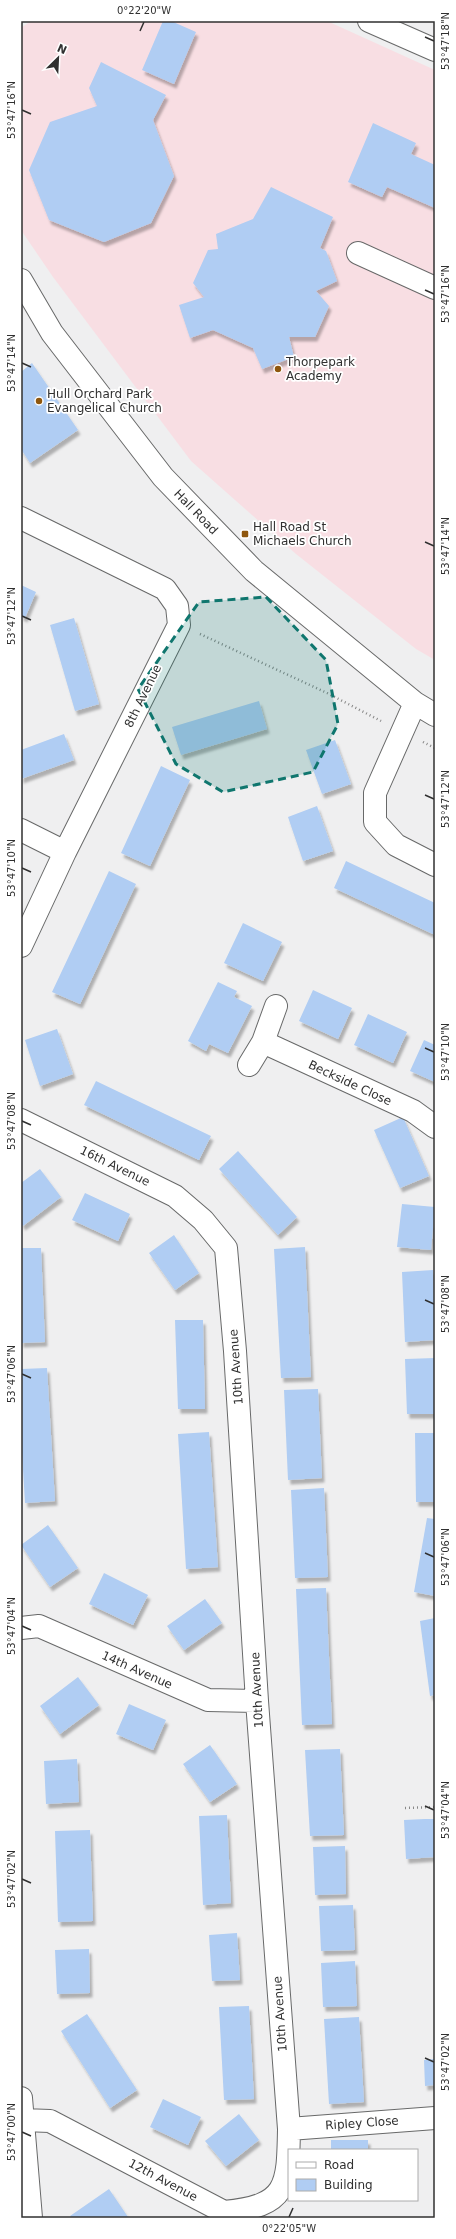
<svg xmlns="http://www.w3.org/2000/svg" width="456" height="2239" viewBox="0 0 456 2239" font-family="'DejaVu Sans',sans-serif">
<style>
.education{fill:#f8dee3}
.building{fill:#b0cdf3;filter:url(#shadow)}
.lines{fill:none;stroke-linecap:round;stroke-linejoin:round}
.minor-casing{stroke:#686969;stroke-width:24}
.path{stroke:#878787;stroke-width:2.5;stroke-dasharray:1 3;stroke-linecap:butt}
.minor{stroke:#fff;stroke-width:22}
.marked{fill:#0f766e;fill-opacity:0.2;stroke:#0f766e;stroke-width:3;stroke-dasharray:8 5;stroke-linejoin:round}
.ticks{fill:none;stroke:#303030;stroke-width:1.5}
.poi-dot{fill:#8f570e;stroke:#fff;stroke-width:1.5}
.labels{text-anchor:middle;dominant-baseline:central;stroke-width:3.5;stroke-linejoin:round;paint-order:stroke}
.poi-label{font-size:12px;fill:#303030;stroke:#fff;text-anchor:start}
.street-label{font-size:12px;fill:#303030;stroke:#fff}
.neatline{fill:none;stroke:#303030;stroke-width:1.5}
.ticks-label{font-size:10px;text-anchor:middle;fill:#303030}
</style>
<defs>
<filter id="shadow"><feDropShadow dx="2.5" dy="4.5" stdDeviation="1" flood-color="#0004"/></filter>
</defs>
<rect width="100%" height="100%" fill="#efeff0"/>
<path class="education" d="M 31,21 L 327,21 L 435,70 L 435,660 L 416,649 L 296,554 L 191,461 L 53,277 L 21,230 L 21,28 Z"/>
<path class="building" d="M 163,21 L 171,21 L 196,32 L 174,84 L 142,70 Z
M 101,62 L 166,95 L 153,120 L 174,176 L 151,223 L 104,242 L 49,220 L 29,170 L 50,122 L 97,106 L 89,88 Z
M 373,123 L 416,143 L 411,154 L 435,165 L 435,208 L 387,187 L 382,197 L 348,182 Z
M 271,187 L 333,217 L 320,248 L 326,251 L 337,281 L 316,291 L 329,306 L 315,337 L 289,337 L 294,357 L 262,369 L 253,348 L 213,330 L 190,338 L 179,305 L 204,297 L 193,283 L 208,250 L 218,249 L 216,234 L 253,219 Z
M 32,363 L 78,430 L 30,463 L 21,449 L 21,372 Z
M 21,585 L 36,592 L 25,618 L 21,616 Z
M 74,618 L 99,704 L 75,711 L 50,625 Z
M 259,701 L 267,729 L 181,755 L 172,727 Z
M 64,734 L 74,760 L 21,779 L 21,750 Z
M 335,740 L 351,784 L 322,794 L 306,750 Z
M 161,766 L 190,780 L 150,866 L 121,853 Z
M 317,806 L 333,851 L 303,861 L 288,817 Z
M 346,861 L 435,903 L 435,935 L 334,888 Z
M 109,871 L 136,884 L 80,1004 L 52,992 Z
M 243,923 L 282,942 L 263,981 L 224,963 Z
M 218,982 L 237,991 L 234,997 L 252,1006 L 228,1053 L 209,1044 L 206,1051 L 188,1041 Z
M 313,990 L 352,1008 L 338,1039 L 299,1021 Z
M 368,1014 L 407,1032 L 393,1063 L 354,1045 Z
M 57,1029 L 73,1074 L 40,1086 L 25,1040 Z
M 424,1040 L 435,1045 L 435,1082 L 410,1071 Z
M 96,1081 L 211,1136 L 199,1160 L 84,1105 Z
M 403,1117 L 429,1176 L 400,1188 L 374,1130 Z
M 238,1151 L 297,1217 L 278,1235 L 219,1169 Z
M 40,1169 L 61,1197 L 23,1226 L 21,1223 L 21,1183 Z
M 85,1193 L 130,1214 L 118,1241 L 72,1220 Z
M 402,1204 L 435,1207 L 431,1250 L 397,1247 Z
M 174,1235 L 199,1273 L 175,1290 L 149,1253 Z
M 305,1247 L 311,1377 L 281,1378 L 274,1249 Z
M 21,1248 L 41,1248 L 45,1342 L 21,1343 Z
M 433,1270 L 435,1340 L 405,1342 L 402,1272 Z
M 175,1320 L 203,1320 L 205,1409 L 178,1409 Z
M 435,1358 L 435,1414 L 407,1414 L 405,1359 Z
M 47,1368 L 55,1501 L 25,1503 L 21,1435 L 21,1369 Z
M 318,1389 L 322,1478 L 288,1480 L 284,1390 Z
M 209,1432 L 218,1567 L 186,1569 L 178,1434 Z
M 415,1433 L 435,1433 L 435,1502 L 416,1502 Z
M 324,1488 L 328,1577 L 295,1578 L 291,1490 Z
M 427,1518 L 435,1519 L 435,1596 L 414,1592 Z
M 48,1525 L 78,1568 L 50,1587 L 21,1545 Z
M 104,1573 L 148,1595 L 133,1625 L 89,1604 Z
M 326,1588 L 332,1724 L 302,1725 L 296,1589 Z
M 205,1599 L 222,1623 L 184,1650 L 167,1626 Z
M 435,1618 L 435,1695 L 430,1696 L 420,1621 Z
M 78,1677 L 99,1705 L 60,1734 L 40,1706 Z
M 129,1704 L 166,1720 L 153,1750 L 116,1734 Z
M 210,1745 L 237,1784 L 210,1802 L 183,1764 Z
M 340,1749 L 344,1835 L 310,1836 L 305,1750 Z
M 77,1759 L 79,1802 L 46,1804 L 44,1761 Z
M 227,1815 L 231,1903 L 203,1905 L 199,1816 Z
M 425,1819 L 435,1819 L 435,1857 L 406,1859 L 404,1820 Z
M 90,1830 L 93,1921 L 58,1922 L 55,1831 Z
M 345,1846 L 346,1894 L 315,1895 L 313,1847 Z
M 353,1905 L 355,1950 L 321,1951 L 319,1906 Z
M 237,1933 L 240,1980 L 212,1981 L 209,1935 Z
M 89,1949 L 90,1993 L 57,1994 L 55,1950 Z
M 355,1961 L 357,2006 L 323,2007 L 321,1963 Z
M 249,2006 L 254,2099 L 224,2100 L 219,2007 Z
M 87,2014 L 137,2090 L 110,2108 L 61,2031 Z
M 359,2017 L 364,2102 L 329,2104 L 324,2019 Z
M 435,2059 L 435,2085 L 425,2086 L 424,2060 Z
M 163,2099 L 201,2117 L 188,2145 L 150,2127 Z
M 239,2114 L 259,2140 L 226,2166 L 205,2141 Z
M 331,2140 L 368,2140 L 368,2150 L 331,2150 Z
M 109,2189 L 128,2217 L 72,2218 L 70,2216 Z"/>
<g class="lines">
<defs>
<path id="minor" d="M 369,21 L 435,50
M 358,253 L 435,288
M 21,280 L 52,333 L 163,477 L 254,571 L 415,703 L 435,715
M 21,518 L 165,589 L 177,606 L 179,625 L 65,852 L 21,946
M 415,703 L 375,793 L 375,822 L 396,845 L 435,865
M 21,830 L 65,852
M 263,1042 L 413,1111 L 435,1127
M 249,1065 L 263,1042 L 276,1006
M 21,1120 L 175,1196 L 203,1220 L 226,1248 L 235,1351 L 257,1701 L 289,2129 C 288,2186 288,2206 224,2212 L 50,2121 L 23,2120
M 21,1628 L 39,1626 L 208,1700 L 257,1701
M 21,2098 L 31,2218
M 289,2129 L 435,2118"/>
</defs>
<use href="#minor" class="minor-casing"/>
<path class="path" d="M 200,634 L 327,693 L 381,721
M 423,742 L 435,748
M 405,1808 L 435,1807"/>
<use href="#minor" class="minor"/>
</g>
<path class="marked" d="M 266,597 L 326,660 L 338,724 L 313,772 L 223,792 L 176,764 L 138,689 L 199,602 Z"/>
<path class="ticks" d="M 140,31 L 144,22M 425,37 L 434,41M 22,110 L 31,114M 425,290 L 434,294M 22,363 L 31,367M 425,542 L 434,546M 22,616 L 31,620M 425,795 L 434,799M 22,868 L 31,872M 425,1048 L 434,1052M 22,1121 L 31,1125M 425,1300 L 434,1304M 22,1374 L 31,1378M 425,1553 L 434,1557M 22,1626 L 31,1630M 425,1806 L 434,1810M 22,1879 L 31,1883M 425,2058 L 434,2062M 22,2132 L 31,2136M 289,2217 L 293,2208"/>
<g class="poi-dot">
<circle cx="278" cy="369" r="4"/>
<circle cx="39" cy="401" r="4"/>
<rect x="241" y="530" width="8" height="8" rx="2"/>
</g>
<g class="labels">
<g class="poi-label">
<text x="286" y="362">Thorpepark<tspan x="286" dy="14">Academy</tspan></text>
<text x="47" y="394">Hull Orchard Park<tspan x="47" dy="14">Evangelical Church</tspan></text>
<text x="253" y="527">Hall Road St<tspan x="253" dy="14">Michaels Church</tspan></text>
</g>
<g class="street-label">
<text transform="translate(196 512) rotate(46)">Hall Road</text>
<text transform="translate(143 696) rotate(-64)">8th Avenue</text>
<text transform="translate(350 1083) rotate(25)">Beckside Close</text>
<text transform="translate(115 1166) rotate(26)">16th Avenue</text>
<text transform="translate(236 1367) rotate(-94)">10th Avenue</text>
<text transform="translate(137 1670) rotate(24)">14th Avenue</text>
<text transform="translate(257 1690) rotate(-93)">10th Avenue</text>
<text transform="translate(280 2014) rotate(-94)">10th Avenue</text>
<text transform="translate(362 2123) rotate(-4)">Ripley Close</text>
<text transform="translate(163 2180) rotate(28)">12th Avenue</text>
</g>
</g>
<rect width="456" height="2239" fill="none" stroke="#ffffff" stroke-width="44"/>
<rect x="288" y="2149" width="130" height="52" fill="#ffffff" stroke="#acacac"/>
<rect x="296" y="2162" width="20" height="6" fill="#ffffff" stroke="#acacac"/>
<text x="324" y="2169" font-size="12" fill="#303030">Road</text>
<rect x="296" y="2179" width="20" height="12" fill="#b0cdf3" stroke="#acacac"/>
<text x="324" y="2189" font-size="12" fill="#303030">Building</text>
<g transform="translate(58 58) rotate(24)" stroke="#ffffff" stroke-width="3" paint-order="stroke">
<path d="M0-3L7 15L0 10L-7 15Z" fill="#303030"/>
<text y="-6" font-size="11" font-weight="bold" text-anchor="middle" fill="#303030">N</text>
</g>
<rect x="22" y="22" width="412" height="2195" class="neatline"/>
<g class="ticks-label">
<text x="144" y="14">0°22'20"W</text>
<text transform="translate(445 41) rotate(-90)" y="4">53°47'18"N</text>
<text transform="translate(11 110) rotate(-90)" y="4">53°47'16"N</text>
<text transform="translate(445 294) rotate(-90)" y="4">53°47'16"N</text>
<text transform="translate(11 363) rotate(-90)" y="4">53°47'14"N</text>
<text transform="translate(445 546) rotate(-90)" y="4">53°47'14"N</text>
<text transform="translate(11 616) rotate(-90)" y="4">53°47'12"N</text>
<text transform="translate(445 799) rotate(-90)" y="4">53°47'12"N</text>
<text transform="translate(11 868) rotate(-90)" y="4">53°47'10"N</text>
<text transform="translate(445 1052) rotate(-90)" y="4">53°47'10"N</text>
<text transform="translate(11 1121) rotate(-90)" y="4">53°47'08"N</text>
<text transform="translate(445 1304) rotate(-90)" y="4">53°47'08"N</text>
<text transform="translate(11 1374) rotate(-90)" y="4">53°47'06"N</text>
<text transform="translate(445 1557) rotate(-90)" y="4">53°47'06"N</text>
<text transform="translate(11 1626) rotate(-90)" y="4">53°47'04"N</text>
<text transform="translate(445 1810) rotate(-90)" y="4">53°47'04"N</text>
<text transform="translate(11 1879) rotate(-90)" y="4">53°47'02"N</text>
<text transform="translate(445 2062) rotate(-90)" y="4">53°47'02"N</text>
<text transform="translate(11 2132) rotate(-90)" y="4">53°47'00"N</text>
<text x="289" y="2232">0°22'05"W</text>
</g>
</svg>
